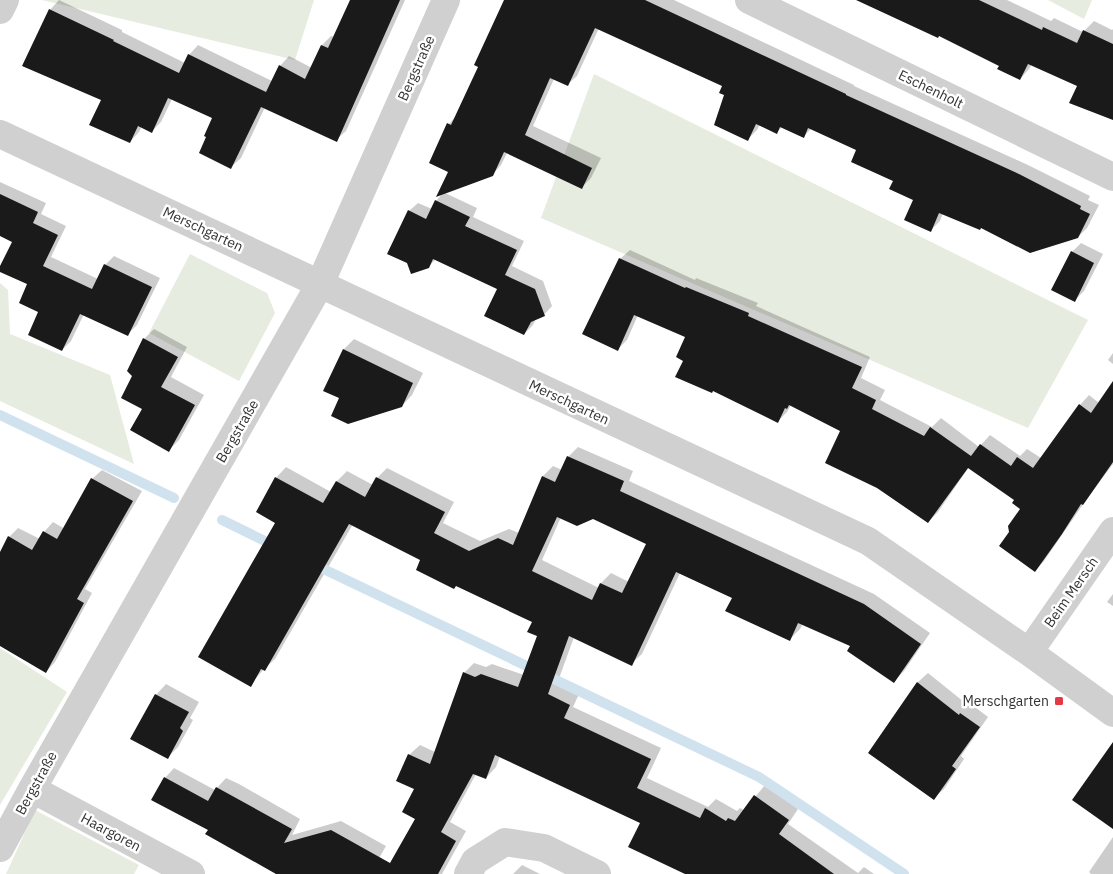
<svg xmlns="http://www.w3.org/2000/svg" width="1113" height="874" viewBox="0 0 1113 874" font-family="'IBM Plex Sans',sans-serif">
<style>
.green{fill:#e6ecdf}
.shadow{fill:#0003;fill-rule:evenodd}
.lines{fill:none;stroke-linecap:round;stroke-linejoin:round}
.stream{stroke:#cfe2ee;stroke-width:10}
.building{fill:#1a1a1a;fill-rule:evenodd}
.street{stroke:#d0d0d0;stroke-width:28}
.poi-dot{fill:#e63946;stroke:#fff;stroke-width:2}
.labels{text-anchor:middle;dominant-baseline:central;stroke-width:5;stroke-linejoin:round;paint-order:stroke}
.street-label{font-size:14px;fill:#333;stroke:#fff}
.poi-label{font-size:14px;fill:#333;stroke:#fff;text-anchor:end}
</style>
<rect width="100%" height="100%" fill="#fff"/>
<path class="green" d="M 42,0 L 314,0 L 295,60 Z
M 1048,0 L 1092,0 L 1084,19 Z
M 594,74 L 1088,320 L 1028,428 L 541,218 Z
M 190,254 L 267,293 L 275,313 L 239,381 L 149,333 Z
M 0,283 L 8,290 L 10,334 L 110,375 L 134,464 L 0,401 Z
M 0,648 L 67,692 L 0,805 Z
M 35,810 L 139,865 L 134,874 L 6,874 Z"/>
<path class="shadow" d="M 59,0 L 122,30 L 122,32 L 185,63 L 189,55 L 198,45 L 272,81 L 280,66 L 289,56 L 312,68 L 322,45 L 331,36 L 334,37 L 352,0 L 405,0 L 346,131 L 336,140 L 265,107 L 241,158 L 231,167 L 214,118 L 172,99 L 161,122 L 152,131 L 142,126 L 139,132 L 130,142 L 102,100 L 50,10 Z
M 506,0 L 674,0 L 854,85 L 854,86 L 1028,165 L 1090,196 L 1088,200 L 1099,205 L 1087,228 L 1078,237 L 981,227 L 943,213 L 940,221 L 931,230 L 915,199 L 858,149 L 811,129 L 803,137 L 782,127 L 777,132 L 760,124 L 757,130 L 748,139 L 725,94 L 724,86 L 599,28 L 577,76 L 567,85 L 554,79 L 533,126 L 601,158 L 591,178 L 582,187 L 507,153 L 501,165 L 492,175 L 445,193 L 477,208 L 473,217 L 524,241 L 512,266 L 543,281 L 552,306 L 544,315 L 536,318 L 533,325 L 524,334 L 498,288 L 436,259 L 428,267 L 409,211 L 418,203 L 432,209 L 436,201 L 443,193 L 450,172 L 430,162 L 449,124 L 457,115 L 480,66 Z
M 883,0 L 1007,0 L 1051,21 L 1054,18 L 1083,32 L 1094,21 L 1112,30 L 1113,29 L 1113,120 L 1079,86 L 1032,64 L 1029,69 L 1020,79 L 1000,65 Z
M 0,182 L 46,203 L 41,214 L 66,226 L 51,257 L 98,279 L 105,265 L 114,256 L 160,278 L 137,325 L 128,334 L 84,314 L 71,341 L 62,350 L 40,311 L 29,284 L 0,271 L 13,241 L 0,235 Z
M 1081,243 L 1103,254 L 1084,291 L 1075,300 L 1072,252 Z
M 630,250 L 695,280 L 696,278 L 758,303 L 756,306 L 870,357 L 861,378 L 885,390 L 880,400 L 932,427 L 941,418 L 979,447 L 990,435 L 1020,456 L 1027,449 L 1041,458 L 1080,405 L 1089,395 L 1099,403 L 1113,383 L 1113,464 L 1086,500 L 1044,561 L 1035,571 L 1010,533 L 1022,508 L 1016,500 L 969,467 L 938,512 L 928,522 L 841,431 L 791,405 L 787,412 L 778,421 L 685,360 L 687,337 L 638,315 L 627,340 L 618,349 L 620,259 Z
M 154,329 L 187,347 L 171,377 L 204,395 L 179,440 L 169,450 L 144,408 L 133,376 L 144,339 Z
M 354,339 L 423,373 L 412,395 L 402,406 L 341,398 L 344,349 Z
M 1113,353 L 1113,364 L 1108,360 Z
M 578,447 L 633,471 L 629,481 L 874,594 L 930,633 L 904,671 L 894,681 L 852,645 L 803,624 L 800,629 L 790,639 L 733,597 L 680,573 L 642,654 L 631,664 L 574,637 L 557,684 L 579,694 L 573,707 L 661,748 L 647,778 L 708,807 L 716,799 L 737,811 L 740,808 L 744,810 L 765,785 L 798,809 L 788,824 L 858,873 L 864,867 L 874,874 L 729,874 L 641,823 L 500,756 L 496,767 L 486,778 L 476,774 L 450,822 L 466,831 L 442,874 L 385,874 L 416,819 L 416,789 L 409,755 L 420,745 L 435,752 L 464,673 L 474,663 L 486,667 L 492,664 L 524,675 L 538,636 L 534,621 L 422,560 L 353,524 L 275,659 L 264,669 L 250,685 L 277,523 L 257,512 L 276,478 L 286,467 L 331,492 L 337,481 L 347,471 L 373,485 L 377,478 L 387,468 L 454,502 L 443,523 L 480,541 L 509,529 L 519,533 L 543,476 L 553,466 L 562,470 L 568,457 ZM 561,517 L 593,517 L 648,543 L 629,582 L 611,573 L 601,583 L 599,588 L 542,560 Z
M 102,470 L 142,491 L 85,589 L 92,593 L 55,662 L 46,672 L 0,625 L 0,554 L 9,537 L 18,528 L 40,539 L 44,532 L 53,522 L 65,529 L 92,479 Z
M 1113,594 L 1113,606 L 1107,602 Z
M 928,673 L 969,706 L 971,704 L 988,717 L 961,756 L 964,759 L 944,789 L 934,798 L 869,752 L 918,682 Z
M 166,684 L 199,702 L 190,718 L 193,720 L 178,747 L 167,758 L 156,695 Z
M 174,768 L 215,790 L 226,778 L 239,784 L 300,819 L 292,835 L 341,821 L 386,846 L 370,874 L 285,874 L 210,830 L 165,778 Z
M 1113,837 L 1113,874 L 1091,874 L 1089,872 Z
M 522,865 L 540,874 L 513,874 Z"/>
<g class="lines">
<path class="stream" d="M 0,415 L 174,498
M 222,520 L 277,547
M 313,564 L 759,777 L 904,874"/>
</g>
<path class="building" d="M 350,0 L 400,0 L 337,142 L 261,107 L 231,169 L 199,153 L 206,137 L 204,136 L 212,118 L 168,98 L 152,133 L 138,126 L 130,143 L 89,125 L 101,100 L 22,66 L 49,9 L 114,40 L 113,41 L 179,73 L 188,54 L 266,92 L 279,65 L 305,79 L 321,45 L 328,48 Z
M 504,0 L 645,0 L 846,94 L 846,95 L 1019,174 L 1081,206 L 1080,209 L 1090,214 L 1078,238 L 1030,253 L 981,228 L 980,230 L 939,213 L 931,232 L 904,220 L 913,200 L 889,189 L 893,181 L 851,162 L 856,150 L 808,128 L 804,138 L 780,127 L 777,134 L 756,124 L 748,141 L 714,125 L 724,95 L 719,93 L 722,86 L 595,28 L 568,86 L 550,78 L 525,135 L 592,168 L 582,189 L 504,152 L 493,176 L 436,197 L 448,172 L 429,163 L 447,123 L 451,125 L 478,67 L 474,65 Z
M 856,0 L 979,0 L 1042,30 L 1043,27 L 1077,43 L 1083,30 L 1113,44 L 1113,120 L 1069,103 L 1077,86 L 1028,64 L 1020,80 L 997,69 L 999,66 L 939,36 L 938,38 Z
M 0,194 L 38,212 L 33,223 L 58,235 L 43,266 L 92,289 L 104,264 L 152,287 L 128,336 L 80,314 L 62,351 L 28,335 L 38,312 L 19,303 L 27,284 L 0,272 L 0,266 L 12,242 L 0,236 Z
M 435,200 L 470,217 L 465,226 L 517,250 L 505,275 L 535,289 L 545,316 L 531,322 L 524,335 L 484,316 L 497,289 L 433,259 L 429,268 L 411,274 L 407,263 L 387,254 L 408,210 L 426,219 Z
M 1071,251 L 1094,263 L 1075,302 L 1051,290 Z
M 619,258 L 685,288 L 686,287 L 749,313 L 748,316 L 862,367 L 852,388 L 876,400 L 872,409 L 924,436 L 930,427 L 971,456 L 980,444 L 1011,466 L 1017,457 L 1033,468 L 1079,404 L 1091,413 L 1113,381 L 1113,462 L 1083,505 L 1081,504 L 1062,534 L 1035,572 L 999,546 L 1009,532 L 1008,526 L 1020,509 L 1012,503 L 1014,500 L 968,468 L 928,523 L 877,488 L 825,463 L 840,431 L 789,405 L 787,409 L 785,408 L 778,423 L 713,391 L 712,393 L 675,377 L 683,361 L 676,357 L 685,337 L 634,315 L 618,351 L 582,334 Z
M 143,338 L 178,357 L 161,387 L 195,405 L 169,452 L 130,430 L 142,409 L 121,398 L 132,376 L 127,371 Z
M 343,349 L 413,383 L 402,407 L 348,424 L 331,416 L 339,398 L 323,391 Z
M 567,456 L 624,481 L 620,491 L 864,604 L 921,644 L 894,683 L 847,651 L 850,646 L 798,623 L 790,641 L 725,611 L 732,598 L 676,572 L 632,666 L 569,636 L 548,694 L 570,705 L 564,718 L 651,759 L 637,788 L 700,818 L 705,808 L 726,821 L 728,818 L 735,821 L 754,795 L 789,820 L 779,834 L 834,874 L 685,874 L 628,847 L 640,823 L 495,755 L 486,779 L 473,774 L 441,832 L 456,841 L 438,874 L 276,874 L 205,834 L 208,830 L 151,800 L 164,777 L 208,801 L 216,787 L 292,829 L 284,843 L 331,830 L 390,863 L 415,819 L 402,812 L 414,789 L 396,781 L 408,754 L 430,764 L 463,672 L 475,677 L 481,674 L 518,687 L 537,636 L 527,632 L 532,622 L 456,586 L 454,589 L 416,570 L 420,560 L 349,524 L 265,671 L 261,669 L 251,687 L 198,657 L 275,523 L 256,512 L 275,477 L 323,503 L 336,481 L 365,497 L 376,477 L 445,512 L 434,533 L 469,551 L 498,538 L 513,545 L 542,476 L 555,482 ZM 557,517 L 577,526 L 593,519 L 646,544 L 622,593 L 600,583 L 592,600 L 532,571 Z
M 91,478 L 133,501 L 77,599 L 84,603 L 46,673 L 0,646 L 0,552 L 8,536 L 32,550 L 43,531 L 57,539 Z
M 917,682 L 959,715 L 960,713 L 980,727 L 952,766 L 956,769 L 934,800 L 868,753 Z
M 155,694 L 189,712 L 180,728 L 183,731 L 168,759 L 130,739 Z
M 1113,742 L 1113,829 L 1072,800 Z"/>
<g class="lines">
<path class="street" d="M 749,0 L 1113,177
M 0,10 L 5,0
M 0,134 L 868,541 L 1029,652 L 1113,713
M 1029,652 L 1113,531
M 32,789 L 191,874
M 0,848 L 32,789 L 320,284 L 446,0
M 468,874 L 475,861 L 505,842 L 544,848 L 597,874"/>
</g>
<rect class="poi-dot" x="1054" y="696" width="10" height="10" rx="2.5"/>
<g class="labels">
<g class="street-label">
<text transform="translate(416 68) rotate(-66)">Bergstraße</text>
<text transform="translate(931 89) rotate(26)">Eschenholt</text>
<text transform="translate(203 229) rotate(25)">Merschgarten</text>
<text transform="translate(569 402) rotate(25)">Merschgarten</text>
<text transform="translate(237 431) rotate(-60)">Bergstraße</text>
<text transform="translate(1071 592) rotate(-55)">Beim Mersch</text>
<text transform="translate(36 783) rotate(-61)">Bergstraße</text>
<text transform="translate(111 832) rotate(28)">Haargoren</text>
</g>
<g class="poi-label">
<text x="1049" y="701">Merschgarten</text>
</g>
</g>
</svg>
